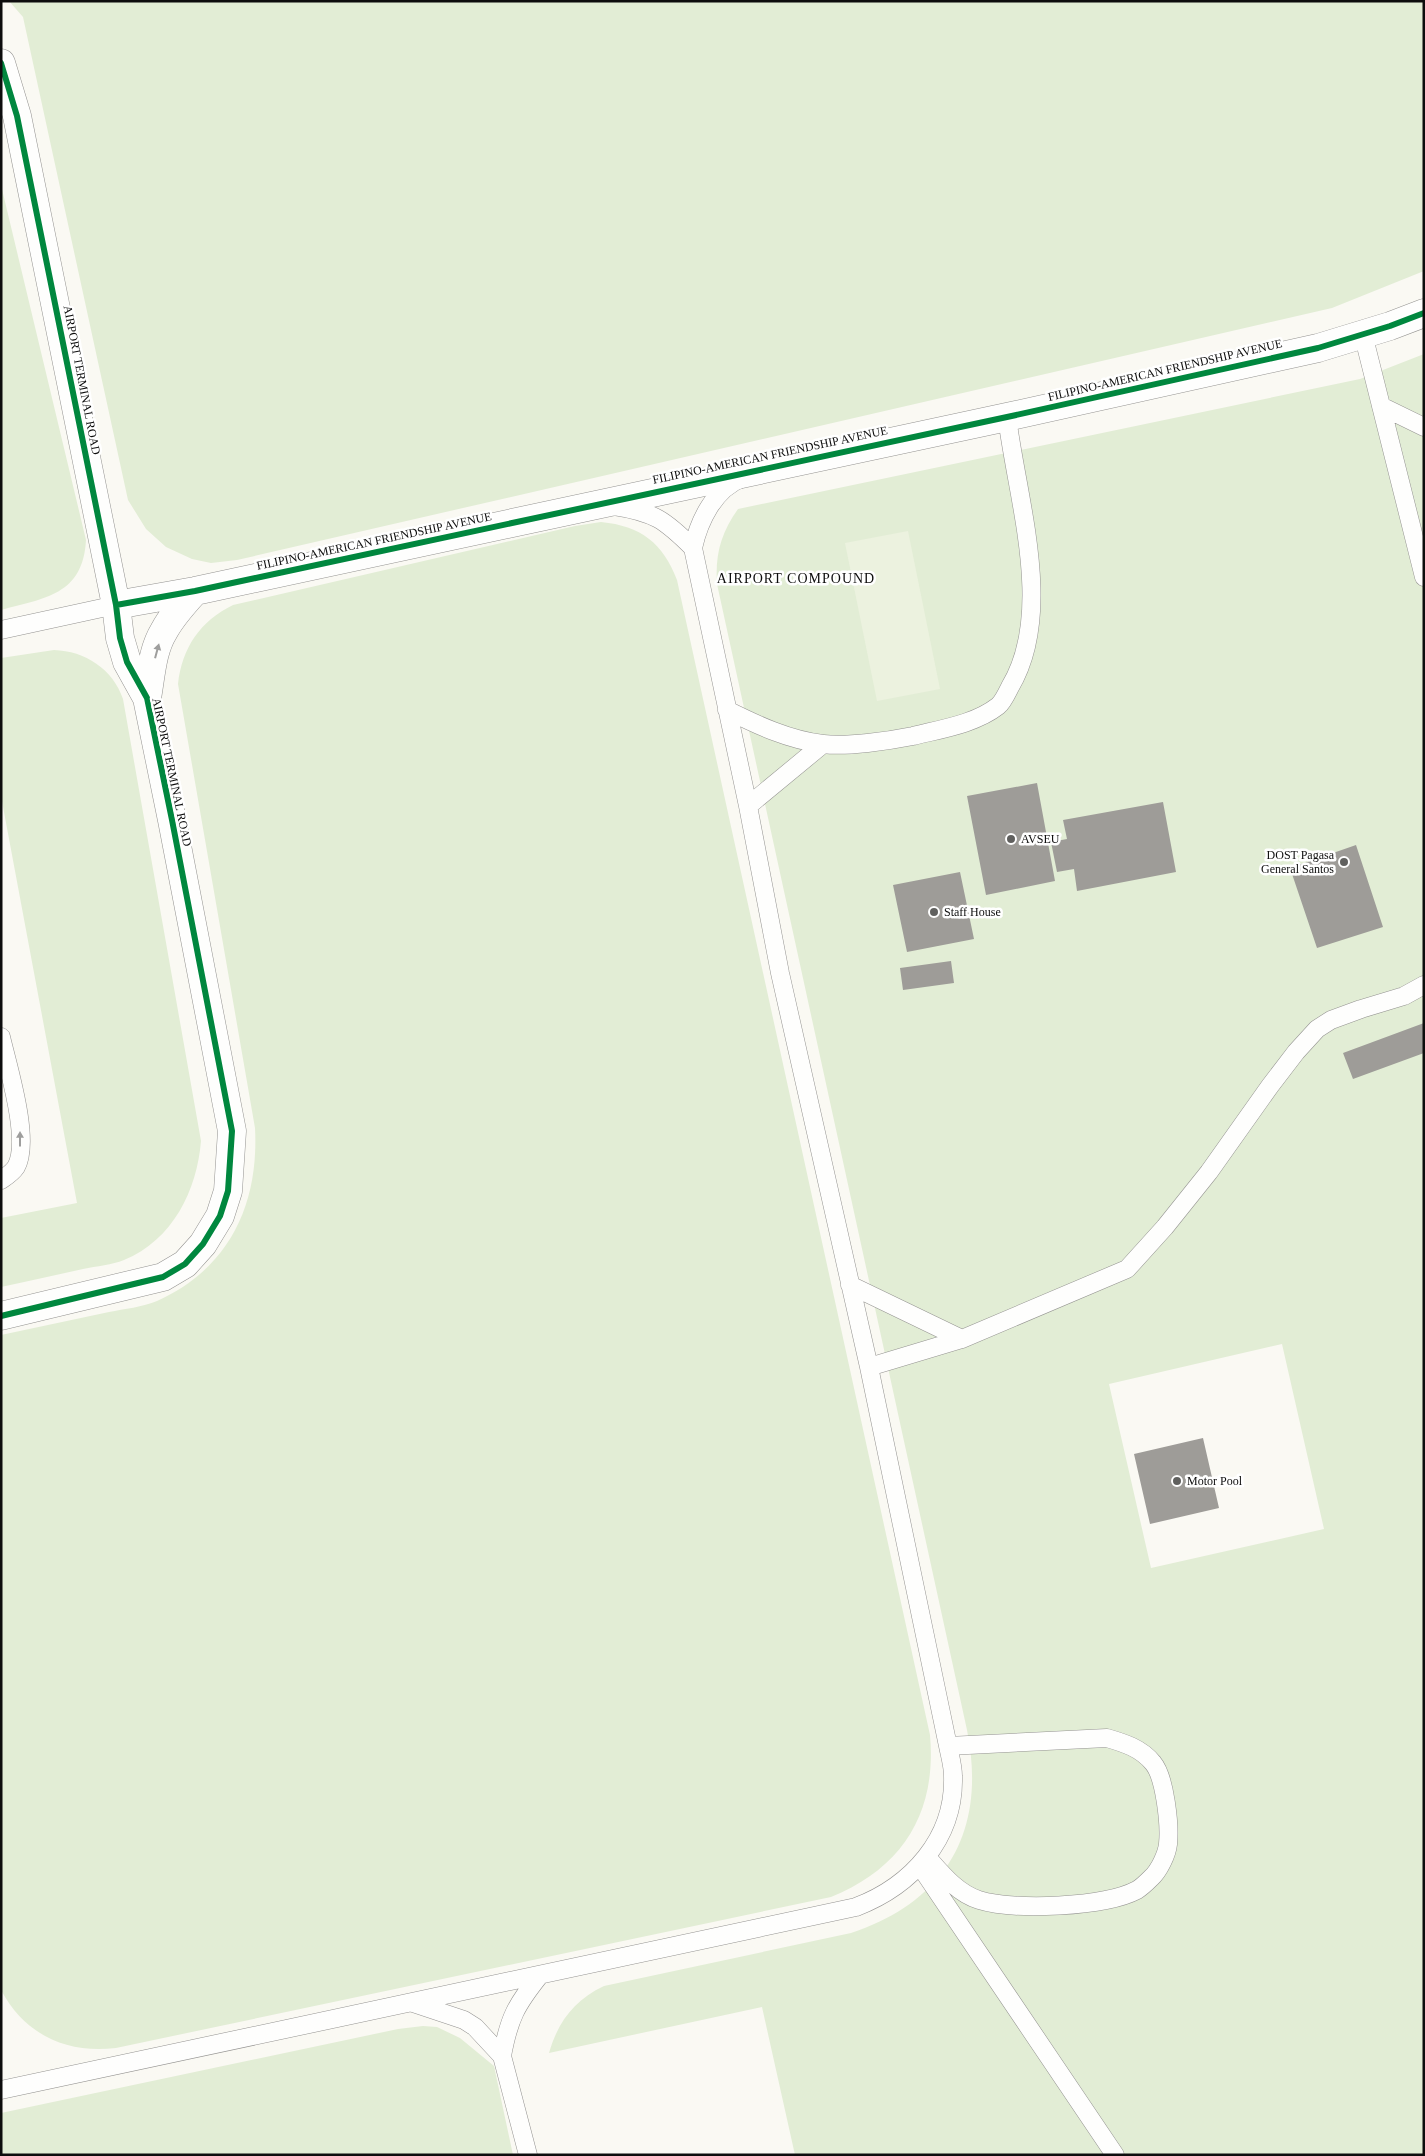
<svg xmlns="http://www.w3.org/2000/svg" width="1425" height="2156" viewBox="0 0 1425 2156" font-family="Georgia,serif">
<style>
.grass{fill:#e2edd5;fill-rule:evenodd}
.pitch{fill:#ecf2df}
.building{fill:#9e9c98}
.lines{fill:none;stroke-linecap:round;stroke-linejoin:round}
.lane-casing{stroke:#949391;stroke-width:19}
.street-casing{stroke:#949391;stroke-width:29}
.lane{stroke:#fefefd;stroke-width:18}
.street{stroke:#fefefd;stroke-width:28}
.cycleway-casing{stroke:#fff;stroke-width:9}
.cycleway{stroke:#00873e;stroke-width:6}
.oneway{fill:#9e9e9d}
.poi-dot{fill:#60605e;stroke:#fff;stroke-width:2}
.labels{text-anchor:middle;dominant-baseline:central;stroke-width:5;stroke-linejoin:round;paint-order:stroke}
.street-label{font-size:12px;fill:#0d0d0d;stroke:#fff}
.poi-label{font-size:12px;fill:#0d0d0d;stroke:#fff;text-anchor:start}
.neighbourhood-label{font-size:14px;letter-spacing:1px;fill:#0d0d0d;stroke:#fff}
</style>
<rect width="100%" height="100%" fill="#faf9f3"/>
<path class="grass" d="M 9,1 L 1424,1 L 1424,271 L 1332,308 L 237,560 L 211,563 L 192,559 L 166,547 L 146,529 L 128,500 L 23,17 Z
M 1,185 L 86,540 C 83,595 45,598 1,610 Z
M 1424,354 L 1424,2155 L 795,2155 L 762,2007 L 549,2053 C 558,2022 574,2000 604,1986 L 851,1933 C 948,1901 987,1829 967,1730 L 717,584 C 715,554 721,533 738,509 L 1360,379 ZM 1282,1344 L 1324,1529 L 1151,1568 L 1109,1384 Z
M 601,522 C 641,526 663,543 677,580 L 930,1735 C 937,1812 903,1868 831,1897 L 116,2048 C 67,2054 25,2035 1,1990 L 1,1335 C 37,1327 73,1320 109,1312 C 124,1309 143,1307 157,1301 C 230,1268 259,1204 255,1128 L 178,684 C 182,648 200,621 233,605 L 575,526 Z
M 54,650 C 85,651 113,669 123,699 L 201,1141 C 197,1190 173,1240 124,1260 C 112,1265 97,1266 83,1269 C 56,1275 29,1281 1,1287 L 1,1218 L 77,1203 L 1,796 L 1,658 Z
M 423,2026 L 437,2027 L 460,2038 L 494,2066 L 513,2155 L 1,2155 L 1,2113 L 398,2029 Z"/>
<path class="pitch" d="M 908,531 L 940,689 L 877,701 L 845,543 Z"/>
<path class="building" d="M 1037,783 L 1055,881 L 986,895 L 967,796 Z
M 1163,802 L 1176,872 L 1077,891 L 1074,869 L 1057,872 L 1051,842 L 1067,839 L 1063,820 Z
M 1356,845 L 1383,927 L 1317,948 L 1290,868 Z
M 960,872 L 974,939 L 907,952 L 893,885 Z
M 951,961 L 954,983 L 903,990 L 900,968 Z
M 1424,1023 L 1424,1053 L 1353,1079 L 1343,1053 Z
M 1203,1438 L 1219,1508 L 1150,1524 L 1134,1454 Z"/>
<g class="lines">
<defs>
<path id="lane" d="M 1363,334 L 1424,577
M 1381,406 L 1424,427
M 614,506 C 654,512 665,520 693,548
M 1,630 L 116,605
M 727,710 C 757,725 789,740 823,744 C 847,747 888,741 913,736 C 941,729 975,724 998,706 C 1003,702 1007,693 1010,687 C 1055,612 1017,499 1007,417
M 748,806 L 823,744
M 1,1037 C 8,1067 31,1141 16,1167 C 12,1173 7,1176 1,1180
M 850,1285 L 962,1339
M 869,1367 L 962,1339 L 1127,1269 L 1165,1227 L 1209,1172 L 1270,1086 L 1296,1052 L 1317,1029 L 1331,1020 L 1361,1009 L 1404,996 L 1424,985
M 927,1857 C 942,1874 957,1893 979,1900 C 1014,1911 1105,1907 1137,1890 C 1142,1887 1147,1882 1151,1878 C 1159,1871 1167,1854 1168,1844 C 1170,1825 1165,1777 1153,1763 C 1141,1748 1124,1743 1107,1738 L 948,1746
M 920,1866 L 1115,2155
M 413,2003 L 464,2020 L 475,2027 L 502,2056 L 528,2155
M 502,2056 C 509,2018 516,2005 540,1975
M 1,2090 L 856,1907 C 911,1886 955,1839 953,1776 C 953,1766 950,1756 948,1746 L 869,1367 L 780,973 L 748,806 L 693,548 C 699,521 714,489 742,478"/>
<path id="street" d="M 1,63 L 17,116 L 116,605 L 120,638 L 127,662 L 147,698 L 172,820 L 232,1131 L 228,1191 L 220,1216 L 203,1244 L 185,1264 L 163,1277 L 1,1316
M 116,605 L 195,591 L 1007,417 L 1318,348 L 1390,326 L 1424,313
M 147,698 C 151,676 152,650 164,631 C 172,616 184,603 195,591"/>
</defs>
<use href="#lane" class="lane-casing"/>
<use href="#street" class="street-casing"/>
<use href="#lane" class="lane"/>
<use href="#street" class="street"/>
<defs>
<path id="cycleway" d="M 1,63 L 17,116 L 116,605 L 120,638 L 127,662 L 147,698 L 172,820 L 232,1131 L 228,1191 L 220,1216 L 203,1244 L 185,1264 L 163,1277 L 1,1316
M 116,605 L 195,591 L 1007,417 L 1318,348 L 1390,326 L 1424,313"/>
</defs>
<use href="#cycleway" class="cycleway-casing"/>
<use href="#cycleway" class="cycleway"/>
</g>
<defs><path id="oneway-solid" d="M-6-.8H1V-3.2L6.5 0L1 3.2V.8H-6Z" transform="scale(1.25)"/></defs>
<g class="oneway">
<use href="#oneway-solid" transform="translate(157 651) rotate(-75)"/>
<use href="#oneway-solid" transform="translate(20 1139) rotate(-90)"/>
</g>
<g class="poi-dot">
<circle cx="1011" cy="839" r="5"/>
<circle cx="1344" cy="862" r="5"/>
<circle cx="934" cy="912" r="5"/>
<circle cx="1177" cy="1481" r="5"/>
</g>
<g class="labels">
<g class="street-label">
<text transform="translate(1165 370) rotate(-13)">FILIPINO-AMERICAN FRIENDSHIP AVENUE</text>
<text transform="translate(82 380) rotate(79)">AIRPORT TERMINAL ROAD</text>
<text transform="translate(770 455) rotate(-12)">FILIPINO-AMERICAN FRIENDSHIP AVENUE</text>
<text transform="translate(374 541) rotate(-12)">FILIPINO-AMERICAN FRIENDSHIP AVENUE</text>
<text transform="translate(172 772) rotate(78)">AIRPORT TERMINAL ROAD</text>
</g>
<g class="poi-label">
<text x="1021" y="839">AVSEU</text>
<text x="1334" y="855" text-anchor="end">DOST Pagasa<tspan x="1334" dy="14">General Santos</tspan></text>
<text x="944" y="912">Staff House</text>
<text x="1187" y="1481">Motor Pool</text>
</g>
<g class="neighbourhood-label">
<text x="796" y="578">AIRPORT COMPOUND</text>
</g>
</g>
<rect width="1425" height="2156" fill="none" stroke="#0d0d0d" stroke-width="5"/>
</svg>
